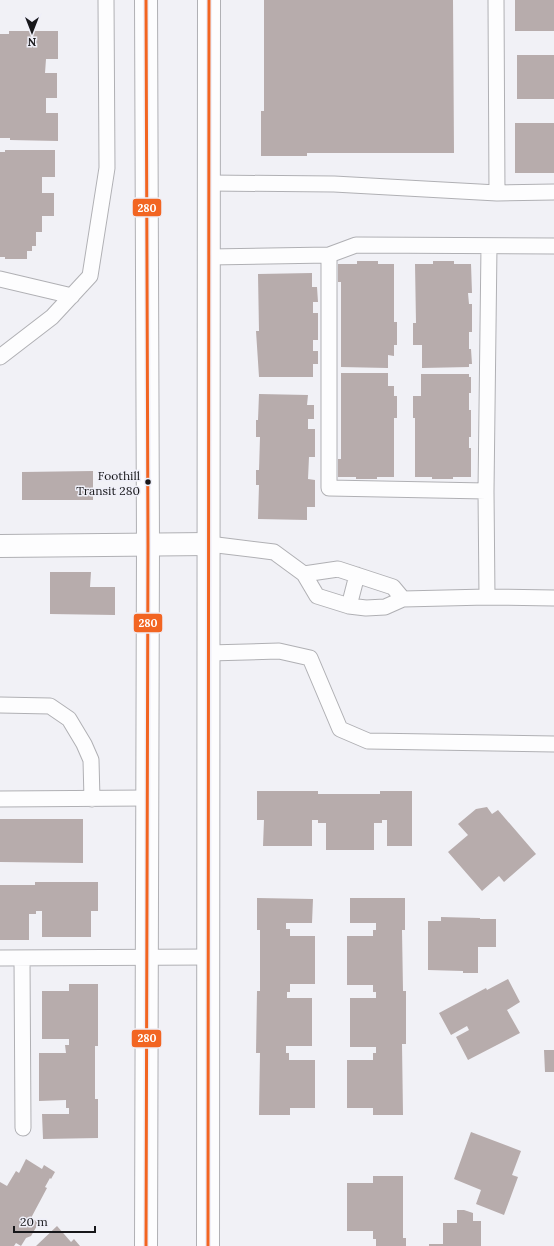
<svg xmlns="http://www.w3.org/2000/svg" width="554" height="1246" viewBox="0 0 554 1246" font-family="Lora,serif">
<style>
.building{fill:#b7acac}
.lines{fill:none;stroke-linecap:round;stroke-linejoin:round}
.lane-casing{stroke:#b0b0b4;stroke-width:17}
.street-casing{stroke:#b0b0b4;stroke-width:24}
.primary-casing{stroke:#b0b0b4;stroke-width:24}
.lane{stroke:#fdfdfe;stroke-width:15}
.street{stroke:#fdfdfe;stroke-width:22}
.primary{stroke:#fdfdfe;stroke-width:22}
.bus-1-casing{stroke:#efeff8;stroke-width:6}
.bus-1{stroke:#f26522;stroke-width:3}
.bus-dot{fill:#17171a;stroke:#efeff8;stroke-width:1.5}
.labels{text-anchor:middle;dominant-baseline:central;stroke-width:3;stroke-linejoin:round;paint-order:stroke}
.bus-label{font-size:12px;fill:#17171a;stroke:#efeff8;text-anchor:end}
.line-badge{stroke:#efeff8;stroke-width:1.5}
.badge-label{font-size:11px;text-anchor:middle;font-weight:bold;fill:#fff}
</style>
<rect width="100%" height="100%" fill="#f1f1f6"/>
<path class="building" d="M 264,0 L 453,0 L 454,153 L 307,153 L 307,156 L 261,156 L 261,111 L 264,111 Z
M 515,0 L 554,0 L 554,31 L 515,31 Z
M 9,31 L 58,31 L 58,59 L 46,59 L 45,73 L 57,73 L 57,98 L 46,98 L 46,113 L 58,113 L 58,141 L 10,140 L 10,138 L 0,138 L 0,34 L 9,34 Z
M 517,55 L 554,55 L 554,99 L 517,99 Z
M 515,123 L 554,123 L 554,173 L 515,173 Z
M 5,150 L 55,150 L 55,177 L 42,177 L 42,193 L 54,193 L 54,216 L 42,216 L 42,232 L 36,232 L 36,246 L 32,246 L 32,251 L 27,251 L 27,259 L 5,259 L 5,257 L 0,257 L 0,152 L 5,152 Z
M 357,261 L 378,261 L 378,264 L 394,264 L 394,322 L 397,322 L 397,345 L 394,345 L 394,356 L 388,355 L 388,368 L 341,367 L 341,282 L 338,282 L 338,264 L 357,264 Z
M 433,261 L 454,261 L 454,264 L 471,264 L 472,293 L 468,293 L 469,304 L 472,304 L 472,332 L 469,332 L 469,349 L 471,349 L 472,364 L 469,364 L 469,367 L 422,368 L 422,345 L 413,345 L 413,323 L 416,323 L 415,264 L 433,264 Z
M 312,273 L 312,287 L 317,287 L 318,302 L 313,302 L 313,313 L 318,313 L 318,340 L 313,340 L 313,351 L 318,351 L 318,364 L 313,364 L 313,377 L 259,377 L 256,331 L 259,331 L 258,274 Z
M 341,373 L 388,373 L 388,386 L 394,386 L 394,396 L 397,396 L 397,418 L 394,418 L 394,477 L 377,477 L 377,479 L 356,479 L 356,477 L 338,477 L 338,459 L 341,459 Z
M 421,374 L 469,374 L 469,377 L 471,377 L 471,393 L 469,393 L 469,410 L 471,410 L 471,437 L 469,437 L 469,448 L 471,448 L 471,477 L 453,477 L 453,479 L 432,479 L 432,477 L 415,477 L 415,418 L 413,418 L 413,396 L 421,396 Z
M 259,394 L 308,395 L 307,405 L 314,405 L 314,419 L 308,419 L 308,429 L 315,429 L 315,457 L 309,457 L 308,479 L 315,480 L 315,507 L 307,507 L 307,520 L 258,519 L 259,485 L 256,485 L 256,470 L 259,470 L 260,437 L 256,437 L 256,420 L 258,420 Z
M 93,471 L 93,500 L 22,500 L 22,472 Z
M 50,572 L 91,572 L 90,587 L 115,587 L 115,615 L 50,614 Z
M 257,791 L 318,791 L 318,794 L 380,794 L 380,791 L 412,791 L 412,846 L 387,846 L 387,820 L 382,820 L 382,823 L 374,823 L 374,850 L 326,850 L 326,823 L 318,823 L 318,820 L 312,820 L 312,846 L 263,846 L 264,820 L 257,820 Z
M 487,807 L 492,814 L 498,810 L 536,854 L 504,882 L 499,876 L 482,891 L 448,852 L 468,835 L 458,824 L 476,809 Z
M 0,819 L 83,819 L 83,863 L 0,862 Z
M 35,882 L 98,882 L 98,911 L 91,911 L 91,937 L 42,937 L 42,911 L 36,911 L 36,914 L 29,914 L 29,940 L 0,940 L 0,885 L 35,885 Z
M 257,898 L 313,899 L 312,923 L 286,923 L 286,929 L 290,929 L 290,936 L 315,936 L 315,984 L 290,984 L 290,992 L 287,992 L 287,998 L 312,998 L 312,1046 L 286,1046 L 286,1053 L 289,1053 L 289,1060 L 315,1060 L 315,1108 L 290,1108 L 290,1115 L 259,1115 L 260,1053 L 256,1053 L 257,991 L 260,991 L 260,930 L 257,930 Z
M 350,898 L 405,898 L 405,930 L 402,930 L 403,991 L 406,991 L 406,1044 L 402,1044 L 403,1115 L 373,1115 L 373,1108 L 347,1108 L 347,1060 L 373,1060 L 373,1053 L 376,1053 L 376,1047 L 350,1047 L 350,998 L 376,998 L 376,992 L 373,992 L 373,985 L 347,985 L 347,936 L 373,936 L 373,930 L 376,930 L 376,923 L 350,923 Z
M 441,917 L 480,918 L 480,919 L 496,919 L 496,947 L 478,947 L 478,973 L 463,973 L 463,971 L 428,970 L 428,921 L 441,921 Z
M 508,979 L 520,1002 L 507,1010 L 520,1033 L 468,1060 L 456,1037 L 469,1030 L 467,1026 L 451,1035 L 439,1013 L 486,988 L 487,990 Z
M 69,984 L 98,984 L 98,1046 L 95,1046 L 95,1099 L 98,1099 L 98,1138 L 43,1139 L 42,1114 L 69,1114 L 69,1108 L 66,1108 L 66,1100 L 39,1101 L 39,1053 L 66,1053 L 65,1045 L 69,1045 L 69,1039 L 42,1039 L 42,991 L 69,991 Z
M 544,1050 L 554,1050 L 554,1072 L 545,1072 Z
M 471,1132 L 521,1151 L 512,1175 L 518,1177 L 504,1215 L 476,1204 L 481,1190 L 454,1179 Z
M 26,1159 L 42,1169 L 44,1165 L 55,1172 L 51,1179 L 50,1178 L 45,1187 L 47,1188 L 31,1218 L 36,1221 L 38,1224 L 31,1236 L 26,1238 L 21,1246 L 16,1243 L 14,1246 L 0,1246 L 0,1182 L 7,1186 L 16,1171 L 19,1173 Z
M 373,1176 L 403,1176 L 403,1238 L 406,1238 L 406,1246 L 376,1246 L 376,1239 L 373,1239 L 373,1231 L 347,1231 L 347,1183 L 373,1183 Z
M 457,1210 L 464,1210 L 473,1213 L 473,1221 L 481,1221 L 481,1246 L 429,1246 L 429,1244 L 443,1244 L 443,1223 L 457,1223 Z
M 57,1226 L 71,1242 L 74,1239 L 80,1246 L 36,1246 Z"/>
<g class="lines">
<defs>
<path id="lane" d="M 496,0 L 497,193 L 554,192
M 209,183 L 334,184 L 497,193
M 329,255 L 329,488 L 486,491 L 487,597 L 554,598
M 209,257 L 329,255 L 356,245 L 554,246
M 0,279 L 72,296
M 0,357 L 52,317 L 90,276 L 107,168 L 106,0
M 486,491 L 489,246
M 209,544 L 274,552 L 304,574 L 317,596 L 349,606 L 366,608 L 385,607 L 403,599 L 487,597
M 304,574 L 338,569 L 393,587 L 403,599
M 349,606 L 357,575
M 209,653 L 279,651 L 310,658 L 340,729 L 368,741 L 554,744
M 0,705 L 50,706 L 69,719 L 84,744 L 91,760 L 92,799
M 0,799 L 147,798
M 0,958 L 209,957
M 22,958 L 23,1128"/>
<path id="street" d="M 0,546 L 209,544"/>
<path id="primary" d="M 146,1246 L 148,545 L 146,0
M 208,1246 L 209,0"/>
</defs>
<use href="#lane" class="lane-casing"/>
<use href="#street" class="street-casing"/>
<use href="#primary" class="primary-casing"/>
<use href="#lane" class="lane"/>
<use href="#street" class="street"/>
<use href="#primary" class="primary"/>
<defs>
<path id="bus-1" d="M 146,0 L 148,545 L 146,1246
M 208,1246 L 209,0"/>
</defs>
<use href="#bus-1" class="bus-1-casing"/>
<use href="#bus-1" class="bus-1"/>
</g>
<circle class="bus-dot" cx="148" cy="482" r="3.5"/>
<g class="labels">
<g class="bus-label">
<text x="140" y="475">Foothill<tspan x="140" dy="15">Transit 280</tspan></text>
</g>
</g>
<g class="line-badge">
<rect x="132" y="198" width="30" height="19" rx="4" fill="#f26522"/>
<rect x="133" y="613" width="30" height="20" rx="4" fill="#f26522"/>
<rect x="131" y="1029" width="31" height="19" rx="4" fill="#f26522"/>
</g>
<g class="badge-label">
<text x="147" y="212">280</text>
<text x="148" y="627">280</text>
<text x="147" y="1042">280</text>
</g>
<g transform="translate(32 32) rotate(180)" stroke="#efeff8" stroke-width="3" paint-order="stroke">
<path d="M0-3L7 15L0 10L-7 15Z" fill="#17171a"/>
<text y="-6" font-size="11" font-weight="bold" text-anchor="middle" fill="#17171a">N</text>
</g>
<path d="M14 1226v6h81v-6" fill="none" stroke="#17171a" stroke-width="2"/>
<text x="20" y="1226" font-size="12" fill="#17171a" stroke="#efeff8" stroke-width="3" paint-order="stroke">20 m</text>
</svg>
